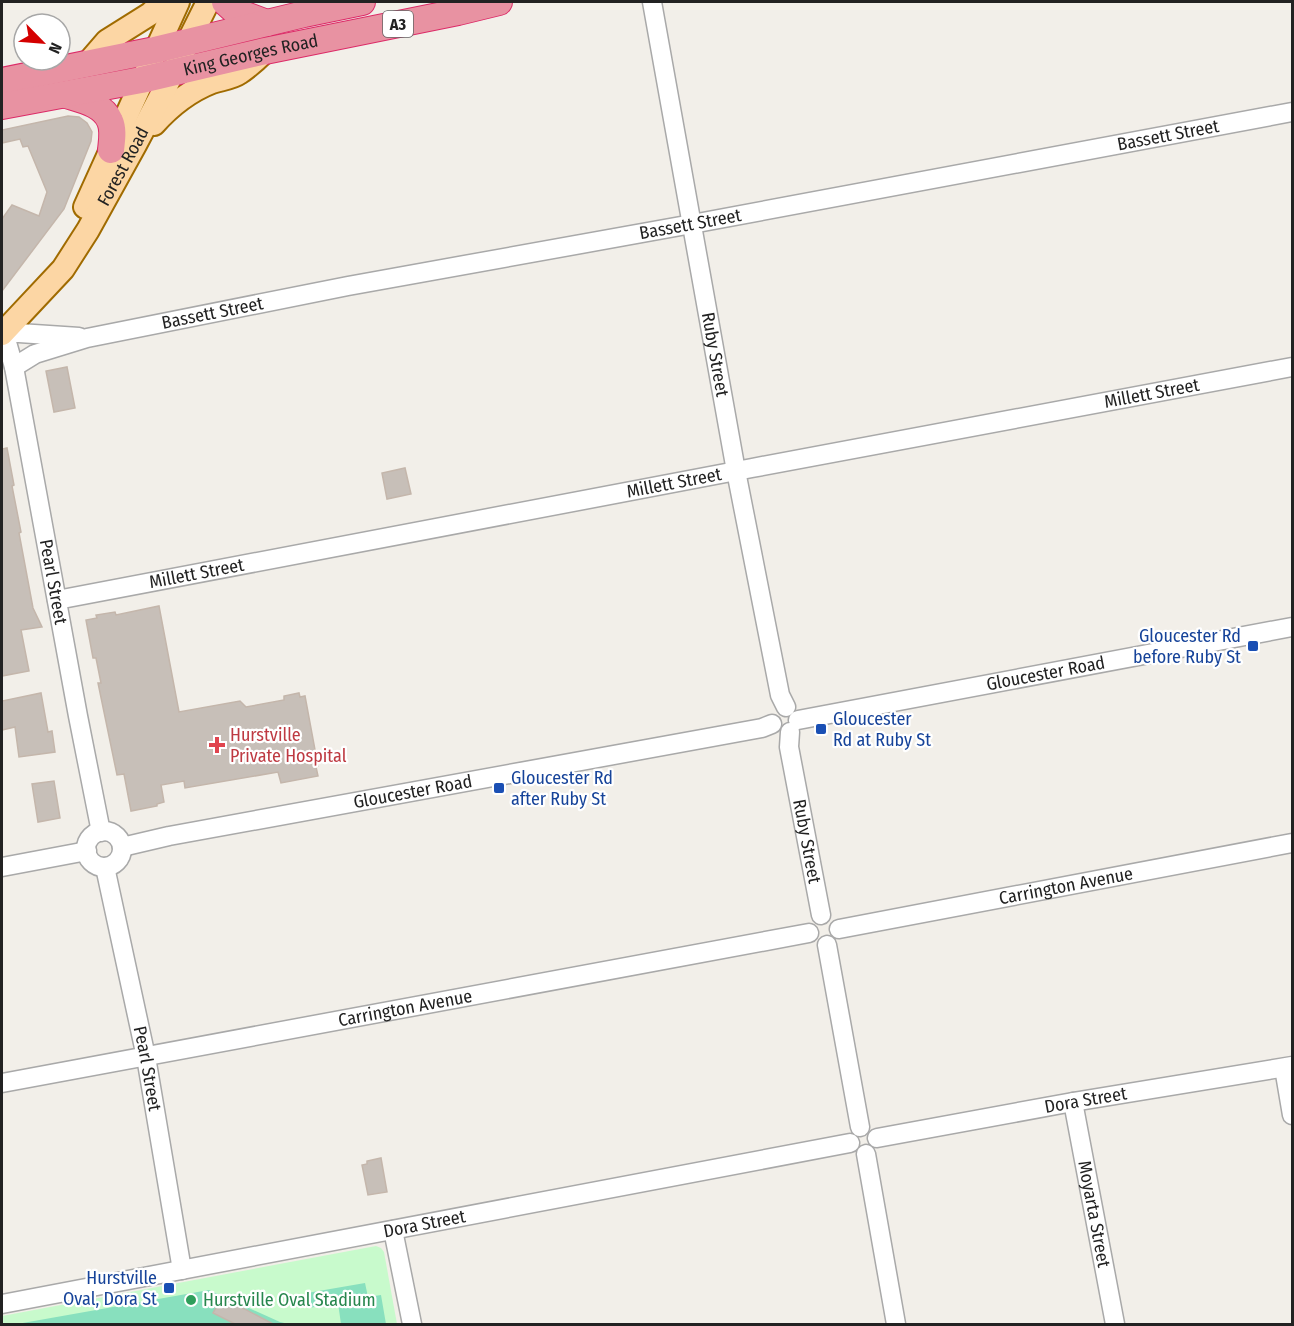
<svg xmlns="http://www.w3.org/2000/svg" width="1294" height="1326" viewBox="0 0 1294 1326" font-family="'Fira Sans Condensed',sans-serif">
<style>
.park{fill:#c8facc}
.pitch{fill:#88e0be}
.building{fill:#c7bfb8;stroke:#c4b6ab;stroke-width:1.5}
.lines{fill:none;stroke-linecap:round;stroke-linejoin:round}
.minor-casing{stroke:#a9a9a9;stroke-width:21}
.major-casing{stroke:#a06b00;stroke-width:26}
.highway-casing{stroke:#dc2a67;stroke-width:28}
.minor{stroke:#fff;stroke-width:18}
.major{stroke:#fcd6a4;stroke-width:22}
.highway{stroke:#e892a2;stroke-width:26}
.transit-dot{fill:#1a4fb4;stroke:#fff;stroke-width:2}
.health-dot{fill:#e0444e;stroke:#fff;stroke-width:2}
.leisure-dot{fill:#2e9e5b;stroke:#fff;stroke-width:2}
.labels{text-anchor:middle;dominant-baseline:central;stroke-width:4.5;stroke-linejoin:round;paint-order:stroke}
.shield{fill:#fff;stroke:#646464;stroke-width:1.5}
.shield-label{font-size:16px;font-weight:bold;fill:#222}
.street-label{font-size:18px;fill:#222;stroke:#fff}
.transit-label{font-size:18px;fill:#164399;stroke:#fff;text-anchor:end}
.health-label{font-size:18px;fill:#be3a42;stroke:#fff;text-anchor:start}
.leisure-label{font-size:18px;fill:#27864d;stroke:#fff;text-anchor:start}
</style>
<rect width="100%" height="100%" fill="#f2efe9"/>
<path class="park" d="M 376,1246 L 381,1248 L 384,1252 L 397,1324 L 2,1324 L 2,1316 Z"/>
<path class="pitch" d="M 365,1283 L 368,1297 L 381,1295 L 386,1324 L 341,1324 L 338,1303 L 309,1308 L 307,1293 Z
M 209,1290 L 280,1322 L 289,1324 L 17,1324 Z"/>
<path class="building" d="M 68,116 L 79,117 L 87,123 L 92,132 L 91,141 L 64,209 L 2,291 L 2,219 L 12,205 L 39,216 L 47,192 L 28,146 L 23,147 L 20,139 L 2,143 L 2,130 Z
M 67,367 L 75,408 L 54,412 L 46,371 Z
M 7,448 L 14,485 L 12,486 L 21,532 L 19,533 L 33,608 L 42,627 L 21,630 L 29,671 L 2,676 L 2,449 Z
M 405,468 L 411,494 L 387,499 L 382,473 Z
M 159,606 L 179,712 L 240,701 L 246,707 L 284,700 L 284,696 L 299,693 L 300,697 L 305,696 L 318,766 L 316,767 L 318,776 L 281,783 L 278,772 L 185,788 L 184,781 L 161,785 L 164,802 L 157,804 L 157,806 L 131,811 L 124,774 L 117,775 L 98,683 L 101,683 L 96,658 L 93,658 L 86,620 L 97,618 L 96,615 L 115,612 L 116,615 Z
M 41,693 L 48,732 L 52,731 L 55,752 L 19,757 L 15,727 L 2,730 L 2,701 Z
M 54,781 L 60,818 L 38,822 L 32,784 Z
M 381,1158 L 387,1192 L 368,1195 L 362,1165 L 367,1164 L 367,1161 Z
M 222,1297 L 273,1324 L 235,1324 L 213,1313 Z"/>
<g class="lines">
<defs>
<g id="minor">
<path id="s1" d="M 652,2 L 736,471 L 780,695 L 786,707"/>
<path id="s2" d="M 79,337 L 4,332 L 14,367 L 78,716 L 101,832"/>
<path id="s3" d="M 14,367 L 35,354 L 87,338 L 348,286 L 692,224 L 1292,112"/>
<path id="s4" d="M 57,600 L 752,468 L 1292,367"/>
<path id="s5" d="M 798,720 L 1292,627"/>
<path id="s6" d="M 790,732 L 789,747 L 821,915"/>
<circle cx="104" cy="849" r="18"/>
<path id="s7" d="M 122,847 L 169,836 L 762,728 L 772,724"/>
<path d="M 2,867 L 87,851"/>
<path id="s8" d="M 105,867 L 146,1057 L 182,1270"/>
<path id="s9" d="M 839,929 L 1292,843"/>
<path d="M 827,945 L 860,1127"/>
<path d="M 1284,1068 L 1292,1115"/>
<path id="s10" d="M 2,1083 L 809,933"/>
<path id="s11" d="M 1073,1102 L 1115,1324"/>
<path id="s12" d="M 877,1138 L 1073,1102 L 1292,1066"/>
<path d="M 866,1154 L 896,1324"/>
<path d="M 393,1230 L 412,1324"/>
<path id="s13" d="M 2,1304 L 850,1143"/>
</g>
<g id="major">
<path d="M 88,63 L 107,41 L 150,14 L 163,2"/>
<path d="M 154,124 C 171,105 189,91 212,82 C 221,79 232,78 239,73 C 248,67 257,59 265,51"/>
<path d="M 85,207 L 178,2"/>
<path id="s14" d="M 2,334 L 63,269 L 88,230 L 135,145 L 164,90 L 208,2"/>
</g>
<g id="highway">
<path d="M 225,2 L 235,11 L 267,23"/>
<path d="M 2,81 L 155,50 L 304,14 L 362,2"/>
<path d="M 66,95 C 82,100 103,104 110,121 C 114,130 112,140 111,150"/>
<path id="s15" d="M 2,106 L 141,80 L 265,51 L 458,12 L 499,2"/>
</g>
</defs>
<use href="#minor" class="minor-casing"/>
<use href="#major" class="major-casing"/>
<use href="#highway" class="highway-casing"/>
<use href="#minor" class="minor"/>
<use href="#major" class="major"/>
<use href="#highway" class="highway"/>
</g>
<g class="transit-dot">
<rect x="1247" y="640" width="12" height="12" rx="3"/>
<rect x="815" y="723" width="12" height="12" rx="3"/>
<rect x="493" y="782" width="12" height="12" rx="3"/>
<rect x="163" y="1282" width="12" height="12" rx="3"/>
</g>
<path class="health-dot" d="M214 736h6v6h6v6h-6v6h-6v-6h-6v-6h6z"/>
<circle class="leisure-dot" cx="191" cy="1300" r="6"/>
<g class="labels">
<rect class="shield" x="383" y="11" width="30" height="26" rx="4.5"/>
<g class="shield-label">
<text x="398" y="24">A3</text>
</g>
<g class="street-label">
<text stroke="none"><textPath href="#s15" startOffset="254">King Georges Road</textPath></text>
<text stroke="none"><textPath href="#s3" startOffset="1179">Bassett Street</textPath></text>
<text stroke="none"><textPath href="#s14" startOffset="208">Forest Road</textPath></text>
<text stroke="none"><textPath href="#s3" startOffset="693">Bassett Street</textPath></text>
<text stroke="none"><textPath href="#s3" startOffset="207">Bassett Street</textPath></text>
<text stroke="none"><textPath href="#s1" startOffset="358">Ruby Street</textPath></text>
<text stroke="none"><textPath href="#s4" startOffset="1114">Millett Street</textPath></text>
<text stroke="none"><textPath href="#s4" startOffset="628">Millett Street</textPath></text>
<text stroke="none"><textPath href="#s4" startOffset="142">Millett Street</textPath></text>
<text stroke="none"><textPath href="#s2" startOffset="330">Pearl Street</textPath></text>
<text stroke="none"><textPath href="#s5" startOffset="252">Gloucester Road</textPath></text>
<text stroke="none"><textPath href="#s7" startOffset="296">Gloucester Road</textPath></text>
<text stroke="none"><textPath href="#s6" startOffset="111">Ruby Street</textPath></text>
<text stroke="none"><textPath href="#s9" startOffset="231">Carrington Avenue</textPath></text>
<text stroke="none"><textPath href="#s10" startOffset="410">Carrington Avenue</textPath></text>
<text stroke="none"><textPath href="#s8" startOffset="206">Pearl Street</textPath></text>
<text stroke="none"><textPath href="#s12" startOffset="212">Dora Street</textPath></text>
<text stroke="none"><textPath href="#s11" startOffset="114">Moyarta Street</textPath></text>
<text stroke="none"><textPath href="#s13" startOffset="430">Dora Street</textPath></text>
</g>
<g class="transit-label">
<text x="1241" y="636">Gloucester Rd<tspan x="1241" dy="21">before Ruby St</tspan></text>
<text x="833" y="719" text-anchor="start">Gloucester<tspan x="833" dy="21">Rd at Ruby St</tspan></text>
<text x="511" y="778" text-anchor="start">Gloucester Rd<tspan x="511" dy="21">after Ruby St</tspan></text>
<text x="157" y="1278">Hurstville<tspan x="157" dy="21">Oval, Dora St</tspan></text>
</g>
<g class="health-label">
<text x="230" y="735">Hurstville<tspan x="230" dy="21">Private Hospital</tspan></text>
</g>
<g class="leisure-label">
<text x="203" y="1300">Hurstville Oval Stadium</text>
</g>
</g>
<rect width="1294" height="1326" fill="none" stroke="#222222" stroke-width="6"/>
<g transform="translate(42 42) rotate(115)"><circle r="28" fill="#ffffff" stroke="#a7a7a7" stroke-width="1.5"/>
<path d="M0-4.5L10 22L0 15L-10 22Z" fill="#d40000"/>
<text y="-9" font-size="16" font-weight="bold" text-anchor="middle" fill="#222222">N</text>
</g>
</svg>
